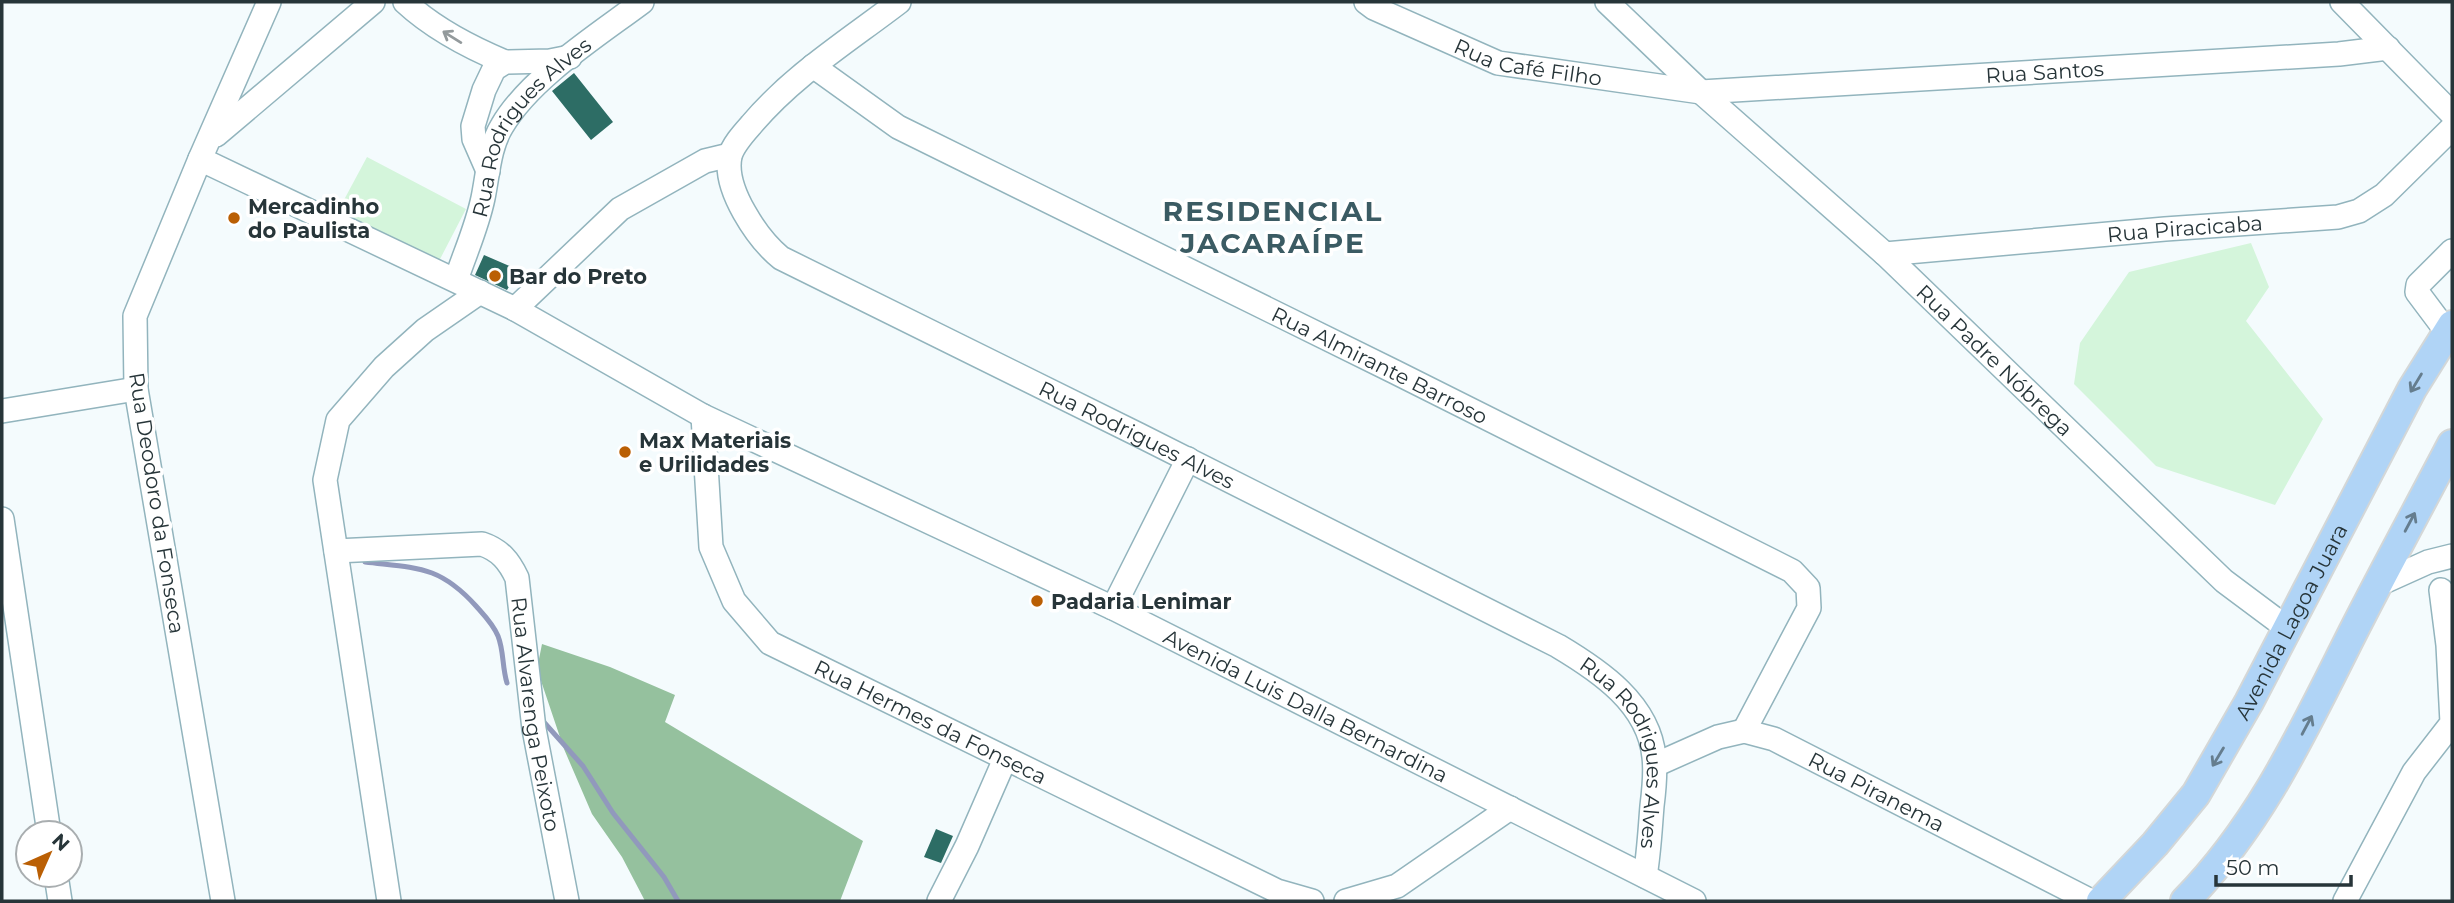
<svg xmlns="http://www.w3.org/2000/svg" width="2454" height="903" viewBox="0 0 2454 903" font-family="Montserrat,sans-serif">
<style>
.green{fill:#d4f5db}
.forest{fill:#95c19e}
.lines{fill:none;stroke-linecap:round;stroke-linejoin:round}
.stream{stroke:#9199bc;stroke-width:5}
.building{fill:#2d6d65}
.minor-casing{stroke:#92b4bd;stroke-width:26}
.major-casing{stroke:#d4d7d7;stroke-width:32}
.minor{stroke:#fff;stroke-width:23}
.major{stroke:#b0d4f6;stroke-width:28}
.oneway{stroke:#939a9c}
.oneway2{stroke:#657d8e}
.poi-dot{fill:#ba5f04;stroke:#fff;stroke-width:2.5}
.labels{text-anchor:middle;dominant-baseline:central;stroke-width:7;stroke-linejoin:round;paint-order:stroke}
.street-label{font-size:21px;fill:#273539;stroke:#fff}
.poi-label{font-size:21px;font-weight:bold;fill:#273539;stroke:#fff;text-anchor:start}
.district-label{font-size:28px;font-weight:bold;letter-spacing:2px;fill:#3b5b63;stroke:#fff}
</style>
<rect width="100%" height="100%" fill="#f4fbfd"/>
<path class="green" d="M 367,157 L 466,209 L 438,263 L 338,211 Z
M 2251,243 L 2269,287 L 2246,321 L 2323,419 L 2275,505 L 2156,466 L 2074,384 L 2080,343 L 2129,272 Z"/>
<path class="forest" d="M 542,644 L 610,667 L 675,695 L 665,722 L 863,841 L 840,901 L 645,901 L 622,857 L 592,814 L 564,749 L 537,669 Z"/>
<g class="lines">
<path class="stream" d="M 365,562 C 416,568 439,565 476,606 C 484,615 493,624 498,636 C 504,651 502,667 507,683
M 542,720 L 583,766 L 613,813 L 664,877 L 678,901"/>
</g>
<path class="building" d="M 574,73 L 613,122 L 591,140 L 552,91 Z
M 484,255 L 519,270 L 507,290 L 475,275 Z
M 936,829 L 953,836 L 941,863 L 924,857 Z"/>
<g class="lines">
<defs>
<g id="minor">
<path d="M 405,2 C 434,29 469,47 505,62"/>
<path id="s1" d="M 899,2 C 848,41 792,76 751,125 C 743,134 733,145 730,156 C 723,189 758,239 781,258 L 1139,435 L 1558,646 C 1600,671 1649,704 1654,757 C 1656,773 1654,790 1652,806 C 1650,830 1649,853 1645,876"/>
<path id="s2" d="M 1366,2 L 1374,8 L 1498,63 L 1701,92 L 2339,54 L 2388,48"/>
<path id="s3" d="M 1607,2 L 1701,92 L 1885,254 L 2224,581 L 2287,628"/>
<path d="M 2342,2 L 2452,114"/>
<path id="s4" d="M 813,66 L 898,127 L 1395,372 L 1792,571 L 1808,588 L 1809,608 L 1744,731"/>
<path d="M 216,135 L 373,2"/>
<path id="s5" d="M 200,159 L 515,309 L 703,416 L 1113,608 L 1694,901"/>
<path d="M 488,171 L 474,139 L 473,126 L 484,90 L 494,69 L 505,62 L 550,61 L 570,57"/>
<path id="s6" d="M 1885,254 L 2165,229 L 2338,217 L 2359,211 L 2384,195 L 2452,128"/>
<path id="s7" d="M 456,280 C 465,253 477,227 483,198 C 488,174 489,147 502,126 C 530,78 598,35 642,2"/>
<path d="M 515,309 L 620,209 L 705,161 L 730,155"/>
<path d="M 2447,332 L 2417,292 L 2418,285 L 2452,251"/>
<path d="M 2,411 L 136,389"/>
<path id="s8" d="M 703,416 L 711,547 L 734,601 L 770,643 L 1277,891 L 1312,901"/>
<path d="M 2,519 L 49,833"/>
<path id="s9" d="M 336,551 L 482,544 C 500,550 509,561 517,578 L 534,729 L 567,901"/>
<path d="M 2377,585 L 2428,562 L 2452,556"/>
<path d="M 1113,608 L 1188,459"/>
<path id="s10" d="M 1655,765 L 1718,737 L 1744,731 L 1774,739 L 2091,901"/>
<path d="M 56,875 L 60,901"/>
<path d="M 223,901 L 136,389 L 135,316 L 200,159 L 269,2"/>
<path d="M 389,901 L 325,480 L 338,420 L 384,367 L 425,330 L 480,292"/>
<path d="M 939,901 L 967,846 L 1005,759"/>
<path d="M 1346,901 L 1397,886 L 1510,808"/>
<path d="M 2345,901 L 2414,772 L 2452,723 L 2448,645 L 2441,590"/>
</g>
<g id="major">
<path id="s11" d="M 2101,901 L 2155,844 L 2196,794 L 2249,702 L 2412,389 L 2452,325"/>
<path d="M 2185,901 C 2261,824 2305,727 2353,632 C 2385,569 2419,507 2452,444"/>
</g>
</defs>
<use href="#minor" class="minor-casing"/>
<use href="#major" class="major-casing"/>
<use href="#minor" class="minor"/>
<use href="#major" class="major"/>
</g>
<defs><path id="oneway-shaft" d="M-6 0H5M1.5-3L5.5 0L1.5 3" fill="none" stroke-width="1.6" stroke-linecap="round" stroke-linejoin="round" transform="scale(1.75)"/></defs>
<use class="oneway" href="#oneway-shaft" transform="translate(452 37) rotate(-148)"/>
<g class="oneway2">
<use href="#oneway-shaft" transform="translate(2416 383) rotate(121)"/>
<use href="#oneway-shaft" transform="translate(2410 522) rotate(-62)"/>
<use href="#oneway-shaft" transform="translate(2307 725) rotate(-62)"/>
<use href="#oneway-shaft" transform="translate(2218 757) rotate(121)"/>
</g>
<g class="poi-dot">
<circle cx="234" cy="218" r="7"/>
<circle cx="495" cy="276" r="7"/>
<circle cx="625" cy="452" r="7"/>
<circle cx="1037" cy="601" r="7"/>
</g>
<g class="labels">
<g class="street-label">
<text stroke="none"><textPath href="#s2" startOffset="175">Rua Café Filho</textPath></text>
<text stroke="none"><textPath href="#s2" startOffset="695">Rua Santos</textPath></text>
<text stroke="none"><textPath href="#s7" startOffset="175">Rua Rodrigues Alves</textPath></text>
<text stroke="none"><textPath href="#s6" startOffset="301">Rua Piracicaba</textPath></text>
<text stroke="none"><textPath href="#s3" startOffset="528">Rua Padre Nóbrega</textPath></text>
<text stroke="none"><textPath href="#s4" startOffset="642">Rua Almirante Barroso</textPath></text>
<text stroke="none"><textPath href="#s1" startOffset="746">Rua Rodrigues Alves</textPath></text>
<text transform="translate(157 503) rotate(81)">Rua Deodoro da Fonseca</text>
<text stroke="none"><textPath href="#s11" startOffset="340">Avenida Lagoa Juara</textPath></text>
<text stroke="none"><textPath href="#s5" startOffset="1234">Avenida Luis Dalla Bernardina</textPath></text>
<text stroke="none"><textPath href="#s9" startOffset="334">Rua Alvarenga Peixoto</textPath></text>
<text stroke="none"><textPath href="#s8" startOffset="424">Rua Hermes da Fonseca</textPath></text>
<text stroke="none"><textPath href="#s1" startOffset="1354">Rua Rodrigues Alves</textPath></text>
<text stroke="none"><textPath href="#s10" startOffset="242">Rua Piranema</textPath></text>
</g>
<g class="poi-label">
<text x="248" y="206">Mercadinho<tspan x="248" dy="24">do Paulista</tspan></text>
<text x="509" y="276">Bar do Preto</text>
<text x="639" y="440">Max Materiais<tspan x="639" dy="24">e Urilidades</tspan></text>
<text x="1051" y="601">Padaria Lenimar</text>
</g>
<g class="district-label">
<text x="1273" y="211">RESIDENCIAL<tspan x="1273" dy="32">JACARAÍPE</tspan></text>
</g>
</g>
<rect width="2454" height="903" fill="none" stroke="#273539" stroke-width="7"/>
<g transform="translate(49 854) rotate(45)"><circle r="33" fill="#ffffff" stroke="#a9aeb0" stroke-width="2"/>
<path d="M0-5L12 26L0 18L-12 26Z" fill="#ba5f04"/>
<text y="-10" font-size="19" font-weight="bold" text-anchor="middle" fill="#273539">N</text>
</g>
<path d="M2216 875v10h135v-10" fill="none" stroke="#273539" stroke-width="3.5"/>
<text x="2226" y="875" font-size="21" fill="#273539" stroke="#ffffff" stroke-width="5" paint-order="stroke">50 m</text>
</svg>
